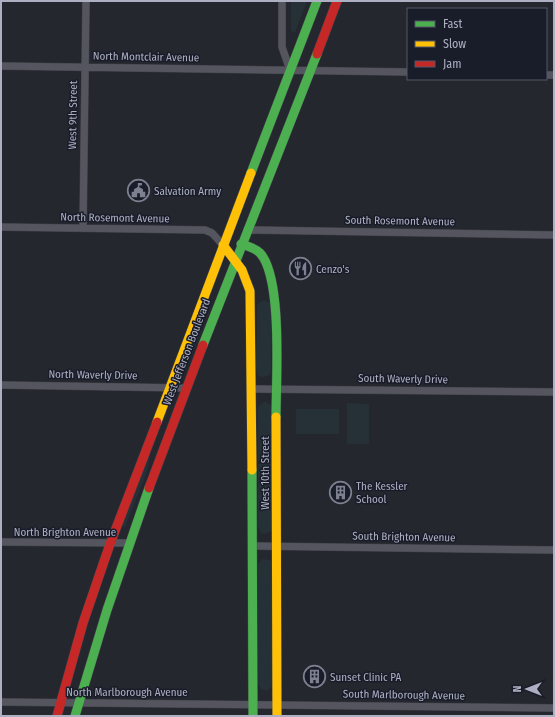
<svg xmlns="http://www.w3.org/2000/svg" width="555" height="717" viewBox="0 0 555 717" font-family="'Fira Sans Condensed',sans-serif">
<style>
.green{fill:#253137}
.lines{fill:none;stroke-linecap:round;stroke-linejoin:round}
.street-casing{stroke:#414249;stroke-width:8}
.fast-casing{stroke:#414249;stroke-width:10}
.slow-casing{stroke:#414249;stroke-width:10}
.jam-casing{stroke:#414249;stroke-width:10}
.street{stroke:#54555e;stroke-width:7}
.fast{stroke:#4caf50;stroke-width:9}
.slow{stroke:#ffc107;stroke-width:9}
.jam{stroke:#c62828;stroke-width:9}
.labels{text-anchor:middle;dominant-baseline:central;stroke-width:3;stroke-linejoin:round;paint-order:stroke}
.street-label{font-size:11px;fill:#adb0c2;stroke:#191c29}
.poi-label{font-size:11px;fill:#adb0c2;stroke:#191c29;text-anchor:start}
</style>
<rect width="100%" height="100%" fill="#25272f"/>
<path class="green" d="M 291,1 L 307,1 L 295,33 L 291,31 Z
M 264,300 L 271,303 L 271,372 L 270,375 L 262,377 L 258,375 L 256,368 L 257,304 Z
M 202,315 L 204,316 L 201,331 L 184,372 L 182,371 L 182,367 Z
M 265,401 L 271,405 L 272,461 L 258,461 L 258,408 L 259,405 Z
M 347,403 L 369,404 L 369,444 L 347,444 Z
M 296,409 L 339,409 L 339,434 L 296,434 Z
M 148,455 L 150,457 L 147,472 L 125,527 L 123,526 L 123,521 Z
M 258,464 L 272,464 L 272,531 L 265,534 L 261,533 L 258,527 Z
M 262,559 L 270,560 L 273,563 L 273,686 L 267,691 L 261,689 L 258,684 L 258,565 Z"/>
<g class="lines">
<defs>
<path id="street" d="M 282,1 L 282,47 L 290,70
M 1,66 L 408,72
M 546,75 L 554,75
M 1,227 L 205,230 L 212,233 L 223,245
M 83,228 L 86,1
M 247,230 L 554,235
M 1,385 L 186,388
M 252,389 L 554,392
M 1,542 L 129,543
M 253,546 L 554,550
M 1,702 L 554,708"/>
<path id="fast" d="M 251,173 L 317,1
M 241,244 C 248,246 255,248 260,253 C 283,278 276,381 276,417
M 203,345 L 317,54
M 252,470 L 253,716
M 75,716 L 107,610 L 149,488"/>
<path id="slow" d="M 223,245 L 242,270 L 250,291 L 252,470
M 276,417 L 277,716
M 157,422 L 251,173"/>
<path id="jam" d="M 317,54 L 337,1
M 149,488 L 203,345
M 57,716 L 83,623 L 110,544 L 157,422"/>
</defs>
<use href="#street" class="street-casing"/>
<use href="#fast" class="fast-casing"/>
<use href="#slow" class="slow-casing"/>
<use href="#jam" class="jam-casing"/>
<use href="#street" class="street"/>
<use href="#fast" class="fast"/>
<use href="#slow" class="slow"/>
<use href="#jam" class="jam"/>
</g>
<defs>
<symbol id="civic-ring" viewBox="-11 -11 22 22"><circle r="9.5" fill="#191c29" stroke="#7d808f" stroke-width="1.5"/><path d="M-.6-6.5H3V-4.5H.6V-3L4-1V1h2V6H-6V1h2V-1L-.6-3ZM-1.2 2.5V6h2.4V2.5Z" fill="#7d808f"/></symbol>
<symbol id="restaurant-ring" viewBox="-11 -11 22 22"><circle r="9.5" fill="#191c29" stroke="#7d808f" stroke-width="1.5"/><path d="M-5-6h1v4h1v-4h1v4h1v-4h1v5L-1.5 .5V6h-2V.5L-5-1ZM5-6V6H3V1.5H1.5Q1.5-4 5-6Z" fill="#7d808f"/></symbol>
<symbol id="building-ring" viewBox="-11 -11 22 22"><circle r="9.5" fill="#191c29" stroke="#7d808f" stroke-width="1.5"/><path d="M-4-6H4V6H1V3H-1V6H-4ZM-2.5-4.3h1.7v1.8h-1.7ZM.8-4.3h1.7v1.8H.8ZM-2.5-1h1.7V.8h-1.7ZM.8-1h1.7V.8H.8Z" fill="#7d808f"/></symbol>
</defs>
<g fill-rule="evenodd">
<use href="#civic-ring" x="126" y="178" width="25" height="25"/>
<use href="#restaurant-ring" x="288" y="256" width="25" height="25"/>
<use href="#building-ring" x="328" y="480" width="25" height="25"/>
<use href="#building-ring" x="302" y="664" width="25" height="25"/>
</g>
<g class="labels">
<g class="street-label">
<text transform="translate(146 57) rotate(1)">North Montclair Avenue</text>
<text transform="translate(73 115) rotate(-89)">West 9th Street</text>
<text transform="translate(115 218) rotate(1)">North Rosemont Avenue</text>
<text transform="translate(400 221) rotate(1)">South Rosemont Avenue</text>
<text transform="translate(187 352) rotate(-69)">West Jefferson Boulevard</text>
<text transform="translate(93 375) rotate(1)">North Waverly Drive</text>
<text transform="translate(403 379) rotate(1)">South Waverly Drive</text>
<text transform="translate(265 473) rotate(-90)">West 10th Street</text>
<text x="65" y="532">North Brighton Avenue</text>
<text transform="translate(404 537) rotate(1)">South Brighton Avenue</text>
<text x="127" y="692">North Marlborough Avenue</text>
<text transform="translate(404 695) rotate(1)">South Marlborough Avenue</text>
</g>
<g class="poi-label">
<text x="154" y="191">Salvation Army</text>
<text x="316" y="269">Cenzo's</text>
<text x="356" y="486">The Kessler<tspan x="356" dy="13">School</tspan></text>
<text x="330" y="677">Sunset Clinic PA</text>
</g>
</g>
<rect width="555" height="717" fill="none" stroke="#adb0c2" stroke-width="4"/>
<rect x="407" y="8" width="140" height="72" fill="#191c29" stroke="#545766"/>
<rect x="415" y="21" width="20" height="6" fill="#4caf50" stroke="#545766"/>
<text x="443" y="28" font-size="12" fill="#adb0c2">Fast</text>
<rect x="415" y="41" width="20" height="6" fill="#ffc107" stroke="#545766"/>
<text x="443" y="48" font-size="12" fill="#adb0c2">Slow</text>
<rect x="415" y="61" width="20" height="6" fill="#c62828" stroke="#545766"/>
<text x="443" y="68" font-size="12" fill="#adb0c2">Jam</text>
<g transform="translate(527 689) rotate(270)" stroke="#191c29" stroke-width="3" paint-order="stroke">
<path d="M0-3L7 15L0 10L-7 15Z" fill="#adb0c2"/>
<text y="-6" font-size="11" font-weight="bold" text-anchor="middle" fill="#adb0c2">N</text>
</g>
</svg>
